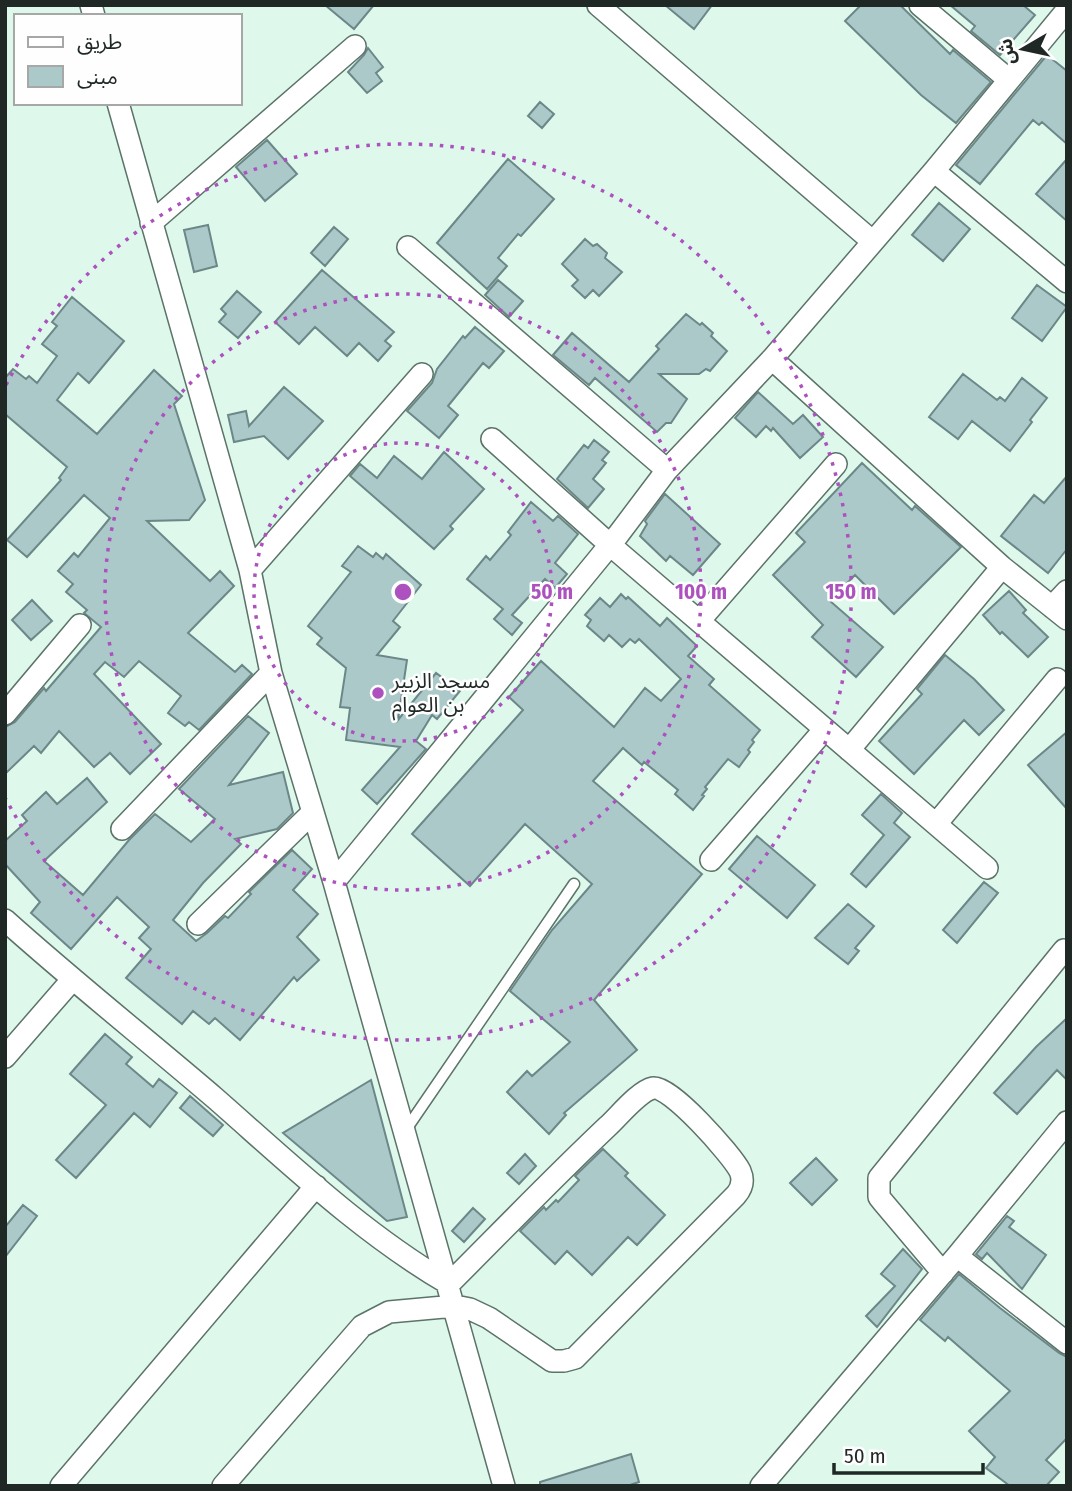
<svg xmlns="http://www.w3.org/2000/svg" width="1072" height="1491" viewBox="0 0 1072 1491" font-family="'Fira Sans Condensed','Noto Sans Arabic',sans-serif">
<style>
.building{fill:#acc9ca;stroke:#6c8787;stroke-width:2}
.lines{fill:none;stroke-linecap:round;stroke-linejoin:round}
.service-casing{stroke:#5c7369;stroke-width:13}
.minor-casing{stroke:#5c7369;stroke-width:24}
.service{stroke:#fff;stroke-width:10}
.minor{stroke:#fff;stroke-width:21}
.ring{fill:none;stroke:#ac51bd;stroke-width:3.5;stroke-dasharray:3.5 7}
.poi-dot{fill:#ac51bd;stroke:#fefefe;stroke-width:2.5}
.labels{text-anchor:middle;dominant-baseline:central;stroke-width:5;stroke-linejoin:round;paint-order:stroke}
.poi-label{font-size:21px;fill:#1f2824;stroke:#fefefe;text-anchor:start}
.centre{fill:#ac51bd;stroke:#fefefe;stroke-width:3.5}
.ring-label{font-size:21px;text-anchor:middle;font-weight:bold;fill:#ac51bd;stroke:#fefefe;stroke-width:5;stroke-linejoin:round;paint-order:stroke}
</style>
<rect width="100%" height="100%" fill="#def8ec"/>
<path class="building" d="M 325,5 L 374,5 L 354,29 Z
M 665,5 L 712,5 L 694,29 Z
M 861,5 L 900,5 L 950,54 L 953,50 L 991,82 L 956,123 L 921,95 L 845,21 Z
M 950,5 L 1023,5 L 1035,15 L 1000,55 L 971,31 L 975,26 Z
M 368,48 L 383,67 L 376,73 L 382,81 L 367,93 L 348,72 L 364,55 Z
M 1047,55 L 1067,71 L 1067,144 L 1042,122 L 1039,125 L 1033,120 L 980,184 L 956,165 Z
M 540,102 L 554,114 L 542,128 L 528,116 Z
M 267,140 L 297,174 L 265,201 L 236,167 Z
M 508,159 L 554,199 L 521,236 L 518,234 L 498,258 L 507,266 L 487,289 L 437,243 Z
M 1067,159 L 1067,221 L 1036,194 Z
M 939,203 L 970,229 L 943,261 L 912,235 Z
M 208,225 L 217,266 L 194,272 L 184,230 Z
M 334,227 L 348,239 L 325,266 L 311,253 Z
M 585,239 L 593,246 L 597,244 L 607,253 L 605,258 L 622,272 L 599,296 L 593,290 L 585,298 L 572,286 L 578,280 L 562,264 Z
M 322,270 L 394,332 L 385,341 L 391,346 L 378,361 L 359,343 L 347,356 L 315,327 L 299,344 L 275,322 Z
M 498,280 L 523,301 L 509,317 L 485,295 Z
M 1037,285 L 1067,307 L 1042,341 L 1012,318 Z
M 237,291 L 261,312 L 238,338 L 219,322 L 226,314 L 221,309 Z
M 72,297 L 124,341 L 89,383 L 78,373 L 57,400 L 97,434 L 154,370 L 182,396 L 174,404 L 205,500 L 189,520 L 147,521 L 210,581 L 220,571 L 234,586 L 188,633 L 235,672 L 242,665 L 252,674 L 199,730 L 189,722 L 185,726 L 168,713 L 181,696 L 139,661 L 124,677 L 105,662 L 94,674 L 161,744 L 130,774 L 110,753 L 94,767 L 59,731 L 41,753 L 34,746 L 5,774 L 5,727 L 15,722 L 44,688 L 46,691 L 101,627 L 84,613 L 87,610 L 66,592 L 73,584 L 58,571 L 74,553 L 78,557 L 110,518 L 84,495 L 27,557 L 7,540 L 61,480 L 59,478 L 67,467 L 5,414 L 5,378 L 13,369 L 26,379 L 29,376 L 37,383 L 57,356 L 42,344 L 57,326 L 52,322 Z
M 686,314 L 700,325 L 702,323 L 713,333 L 711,336 L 727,351 L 710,371 L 706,369 L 699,374 L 659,374 L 687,399 L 671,423 L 666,423 L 657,432 L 595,378 L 589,385 L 553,355 L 572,333 L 629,382 L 659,349 L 656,346 Z
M 475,327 L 504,351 L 489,368 L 483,363 L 448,406 L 458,415 L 439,438 L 407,411 L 432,383 L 437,369 L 463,336 L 465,338 Z
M 963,374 L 997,400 L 1000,397 L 1005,401 L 1022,378 L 1047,398 L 1030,420 L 1032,422 L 1010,451 L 972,421 L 958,439 L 929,417 Z
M 284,387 L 323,421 L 288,459 L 264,436 L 234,442 L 228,415 L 246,411 L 249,426 Z
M 758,392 L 793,424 L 803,415 L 823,437 L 800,458 L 773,428 L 771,431 L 766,426 L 756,437 L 735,418 Z
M 594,440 L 609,452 L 602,460 L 606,463 L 593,479 L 604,489 L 588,508 L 557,479 L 584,445 L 588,448 Z
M 444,452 L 484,489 L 450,526 L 453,529 L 434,549 L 350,476 L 360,464 L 377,478 L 394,456 L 422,479 Z
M 862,463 L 912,510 L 915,506 L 961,547 L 894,614 L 855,575 L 830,601 L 883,647 L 856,677 L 812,637 L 823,625 L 773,575 L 805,542 L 796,533 Z
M 1067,476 L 1067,549 L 1048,573 L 1001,536 L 1034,495 L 1044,503 Z
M 665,494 L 720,544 L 693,575 L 670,556 L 666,561 L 640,536 L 647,524 L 645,521 Z
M 531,502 L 553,521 L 558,516 L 578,534 L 555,563 L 567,574 L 555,588 L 545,579 L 512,615 L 522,623 L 512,635 L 494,619 L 503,609 L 467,579 L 486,556 L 490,560 L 511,535 L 508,532 Z
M 358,546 L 373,557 L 376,553 L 383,559 L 386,554 L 421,585 L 393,621 L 400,627 L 377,655 L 407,660 L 398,720 L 436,673 L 460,691 L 437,719 L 432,715 L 416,741 L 426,749 L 377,804 L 362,790 L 400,747 L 346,740 L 350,708 L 340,707 L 346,668 L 317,644 L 322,638 L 308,626 L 351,572 L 342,566 Z
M 1009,591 L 1026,610 L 1023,613 L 1048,637 L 1028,657 L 1002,632 L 1000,634 L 983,615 Z
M 621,594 L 626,599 L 628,597 L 660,626 L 667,618 L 697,646 L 688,656 L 714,679 L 709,685 L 760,730 L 752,740 L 754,742 L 748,750 L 750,752 L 739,767 L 728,759 L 705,787 L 707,789 L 702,795 L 704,796 L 693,810 L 675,794 L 678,790 L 644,762 L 642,765 L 623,748 L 593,781 L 702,874 L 594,1000 L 637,1050 L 564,1113 L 566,1115 L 549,1134 L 507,1092 L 527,1071 L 532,1076 L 570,1042 L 510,991 L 552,930 L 592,884 L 525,824 L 470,886 L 412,834 L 523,710 L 509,697 L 541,661 L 614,727 L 645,688 L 661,701 L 681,679 L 639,639 L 635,643 L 630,639 L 622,647 L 609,635 L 604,641 L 587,626 L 591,620 L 585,615 L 600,598 L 610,607 Z
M 32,600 L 52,621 L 31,640 L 12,620 Z
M 945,655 L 974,679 L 1004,710 L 979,735 L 964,720 L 914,774 L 879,741 L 922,694 L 917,689 Z
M 248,716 L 269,733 L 229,785 L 283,772 L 293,813 L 277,829 L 235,839 L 241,844 L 203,883 L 173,920 L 196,941 L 207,933 L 225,916 L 228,918 L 251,894 L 249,892 L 292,850 L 312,869 L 293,890 L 318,914 L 297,937 L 319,960 L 297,981 L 294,977 L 240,1040 L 215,1018 L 209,1024 L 193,1011 L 182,1024 L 126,978 L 151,949 L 139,938 L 149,927 L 117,897 L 71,949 L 31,913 L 40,902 L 5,864 L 5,841 L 27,821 L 22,815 L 46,792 L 57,804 L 87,778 L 107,802 L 44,861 L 83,895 L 129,840 L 155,814 L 191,842 L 215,819 L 179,789 Z
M 1067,732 L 1067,809 L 1028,765 Z
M 881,794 L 902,813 L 894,823 L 910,837 L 866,887 L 851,874 L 884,835 L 862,815 Z
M 757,836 L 815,885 L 787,918 L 729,869 Z
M 984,882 L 998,893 L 957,943 L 943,930 Z
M 848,904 L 874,926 L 855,948 L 859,951 L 848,964 L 815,938 Z
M 1067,1018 L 1067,1080 L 1057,1070 L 1017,1114 L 994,1093 L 1036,1047 Z
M 105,1034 L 132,1057 L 126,1064 L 153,1087 L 159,1079 L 177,1093 L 150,1127 L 134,1113 L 76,1178 L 56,1160 L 106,1105 L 70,1074 Z
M 371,1080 L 407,1217 L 387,1221 L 283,1133 Z
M 190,1096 L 223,1125 L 213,1136 L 180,1108 Z
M 603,1149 L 628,1173 L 625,1176 L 665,1215 L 637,1245 L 628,1237 L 592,1275 L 567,1251 L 555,1264 L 520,1231 L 544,1207 L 546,1210 L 556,1200 L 558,1202 L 579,1180 L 575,1176 Z
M 525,1154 L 536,1166 L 519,1184 L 507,1173 Z
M 816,1158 L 837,1180 L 812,1205 L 790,1183 Z
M 23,1205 L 37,1216 L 5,1257 L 5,1227 Z
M 473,1208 L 485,1219 L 464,1242 L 452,1231 Z
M 1007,1216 L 1014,1221 L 1009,1227 L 1046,1255 L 1022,1289 L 987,1253 L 982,1259 L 976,1254 Z
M 903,1249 L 922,1269 L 877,1327 L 866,1316 L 895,1286 L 881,1274 Z
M 959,1274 L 1000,1308 L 1059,1353 L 1067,1357 L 1067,1438 L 1046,1460 L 1059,1472 L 1046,1486 L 1010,1486 L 986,1468 L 995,1457 L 969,1431 L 1010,1391 L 948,1337 L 945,1341 L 920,1320 Z
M 631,1454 L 639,1482 L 627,1486 L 540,1486 L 540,1482 Z"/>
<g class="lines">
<defs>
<path id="service" d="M 405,1131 L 574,884"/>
<path id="minor" d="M 91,5 L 94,16
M 598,5 L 872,241
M 920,5 L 1009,80
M 118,103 L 250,570 L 271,673 L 334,882 L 504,1486
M 934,171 L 1067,282
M 151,223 L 355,46
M 408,247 L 667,470
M 772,359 L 1002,567 L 1067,619
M 492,439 L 609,544 L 987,868
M 250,570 L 422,374
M 1052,607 L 1067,591
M 699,621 L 836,464
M 5,714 L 80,625
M 849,750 L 1002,567
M 936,824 L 1057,679
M 122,829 L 271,673
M 711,860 L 825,729
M 334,882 L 618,535 L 667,470 L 772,359 L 934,171 L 1067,10
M 5,920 C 74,982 146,1039 216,1099 C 290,1164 363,1234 449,1284 C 502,1231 554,1177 608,1126 C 619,1116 639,1091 653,1088 C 669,1084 732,1155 740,1171 C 744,1180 742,1188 736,1195 L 575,1358 L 564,1361 L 552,1361 L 489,1318 L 470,1309 L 455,1306 L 389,1312 L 362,1326 L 223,1486
M 198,924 L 312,813
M 5,1057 L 72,980
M 957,1256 L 1067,1343
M 943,1273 L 883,1202 L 879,1197 L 879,1178 L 1064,950
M 61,1486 L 316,1186
M 761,1486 L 957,1256 L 1067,1122"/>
</defs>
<use href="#service" class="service-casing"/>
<use href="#minor" class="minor-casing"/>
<use href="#service" class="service"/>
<use href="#minor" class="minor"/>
</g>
<g class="ring">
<circle cx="403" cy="592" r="149"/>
<circle cx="403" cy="592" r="298"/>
<path d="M6 385A448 448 0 1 1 6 799"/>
</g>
<circle class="poi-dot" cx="378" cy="693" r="7"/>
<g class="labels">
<g class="poi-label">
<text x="392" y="681">مسجد الزبير<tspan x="392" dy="24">بن العوام</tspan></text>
</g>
</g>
<circle cx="403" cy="592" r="10" class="centre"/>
<g class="ring-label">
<text x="552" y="599">50 m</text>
<text x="701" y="599">100 m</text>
<text x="851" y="599">150 m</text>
</g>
<rect width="1072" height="1491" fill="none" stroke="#1f2824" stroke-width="14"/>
<rect x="14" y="14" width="228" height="91" fill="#fefefe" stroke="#a5a8a7" stroke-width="2"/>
<rect x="28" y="37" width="35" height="10" fill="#ffffff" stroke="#a5a8a7" stroke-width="2"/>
<text x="77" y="49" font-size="21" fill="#1f2824">طريق</text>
<rect x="28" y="66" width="35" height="21" fill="#acc9ca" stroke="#a5a8a7" stroke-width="2"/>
<text x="77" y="84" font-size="21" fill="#1f2824">مبنى</text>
<g transform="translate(1023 49) rotate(261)" stroke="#fefefe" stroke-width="5" paint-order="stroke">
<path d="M0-5L12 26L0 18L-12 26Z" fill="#1f2824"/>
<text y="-10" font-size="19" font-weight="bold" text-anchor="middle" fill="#1f2824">ش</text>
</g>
<path d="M834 1463v10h149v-10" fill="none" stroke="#1f2824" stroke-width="3.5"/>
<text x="844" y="1463" font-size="21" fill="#1f2824" stroke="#fefefe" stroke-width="5" paint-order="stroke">50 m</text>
</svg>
